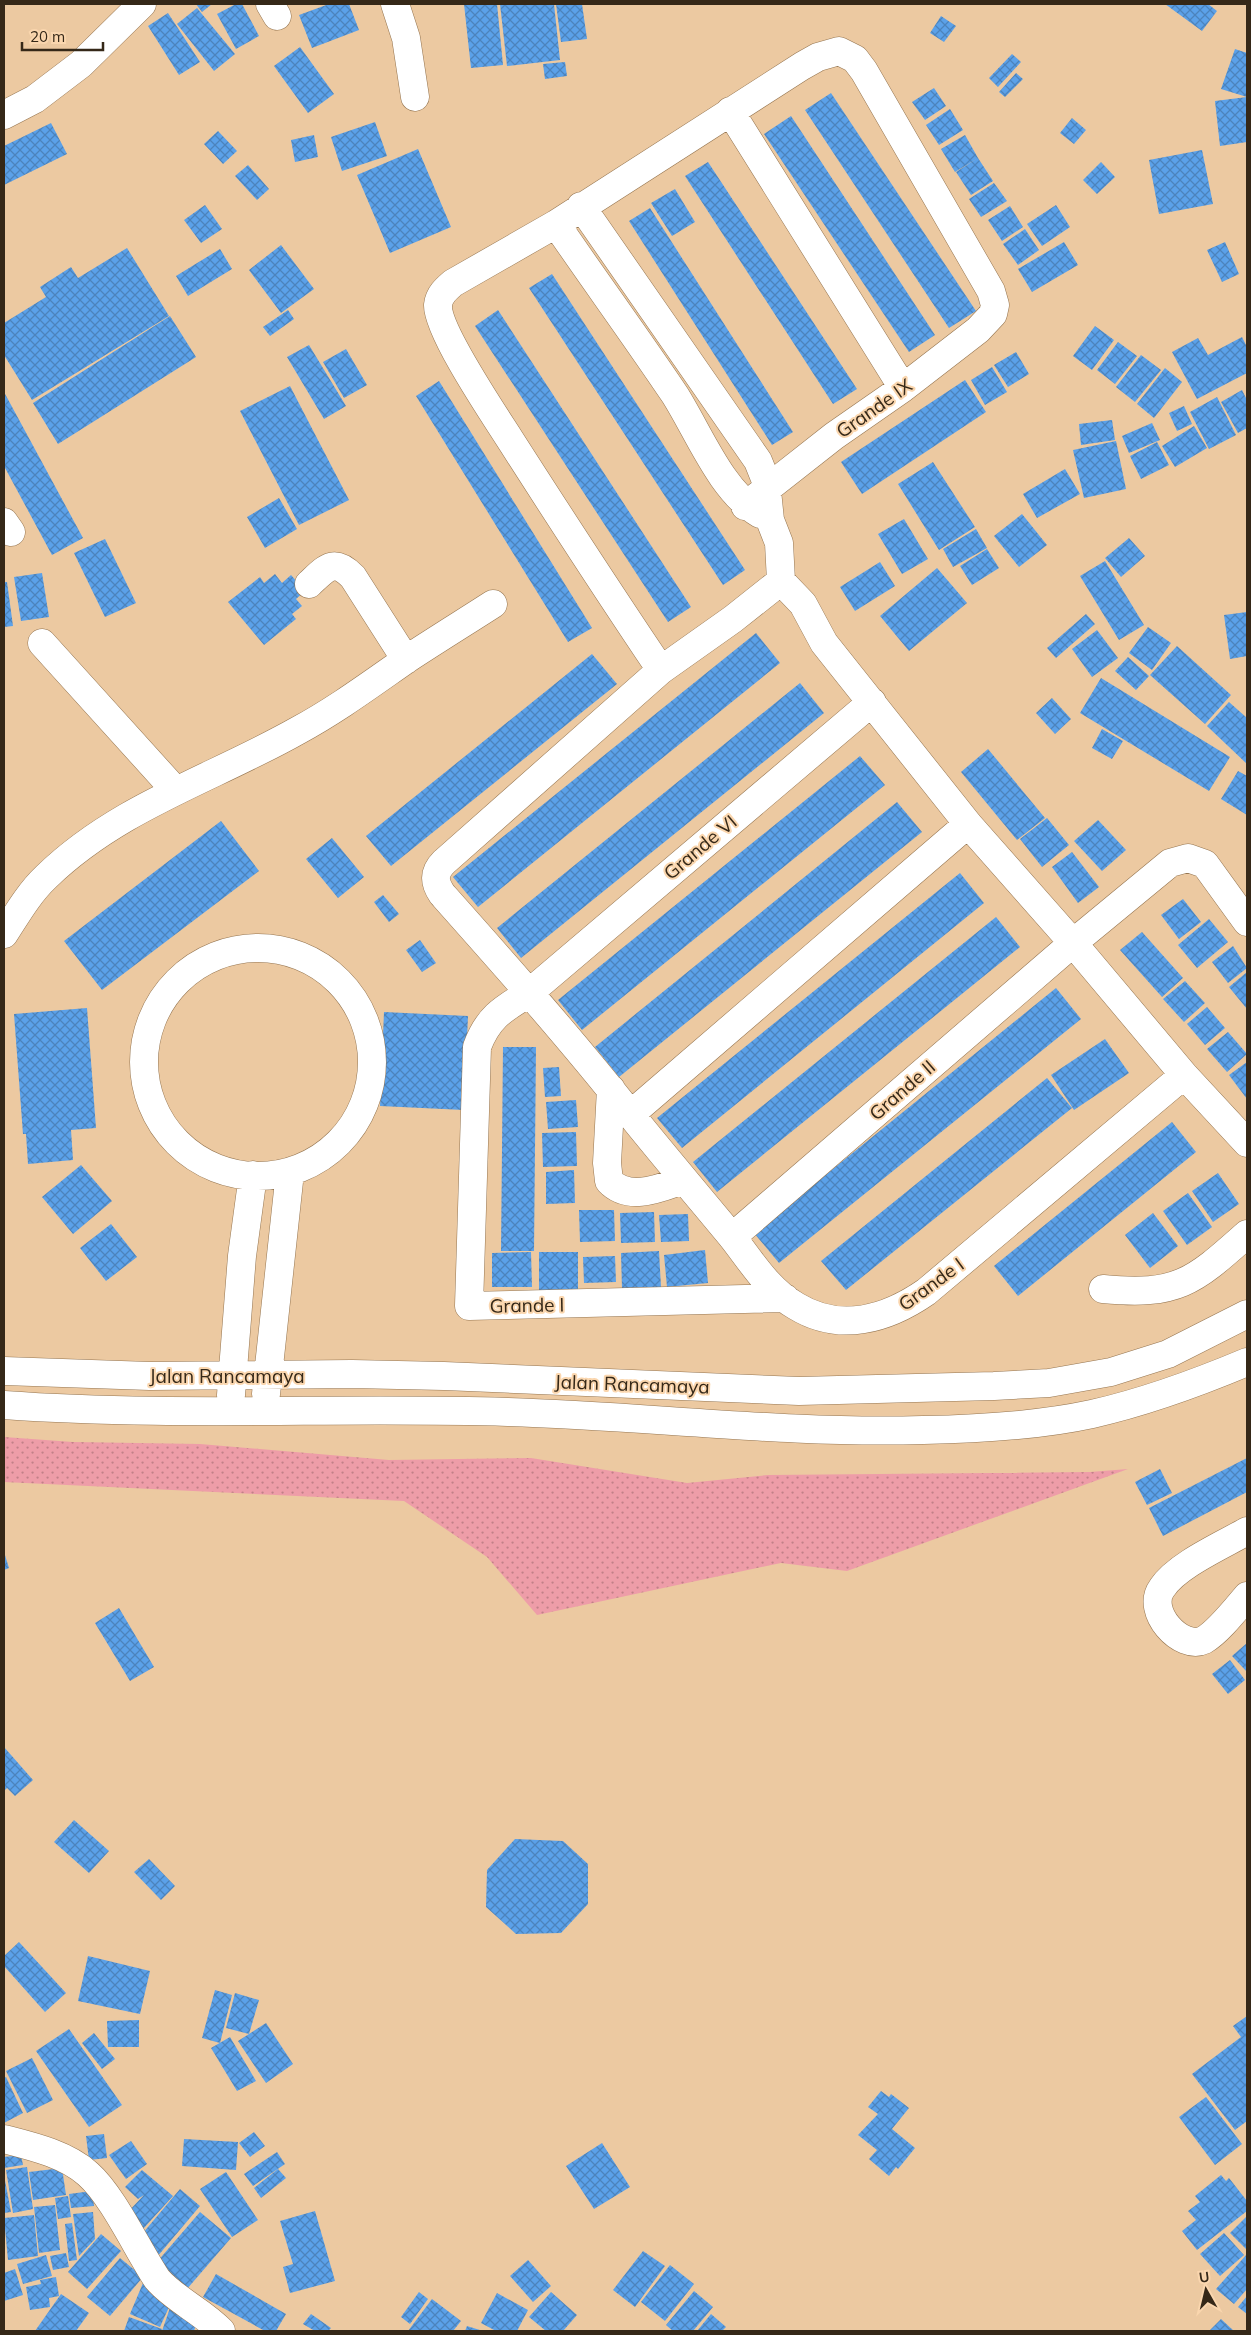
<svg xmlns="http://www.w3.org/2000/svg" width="1251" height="2335" viewBox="0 0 1251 2335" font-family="Mulish,sans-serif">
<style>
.green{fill:url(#green-dots)}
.building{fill:url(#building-cross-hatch)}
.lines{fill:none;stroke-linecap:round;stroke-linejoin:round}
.minor-casing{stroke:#957550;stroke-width:29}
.minor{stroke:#fff;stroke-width:28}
.labels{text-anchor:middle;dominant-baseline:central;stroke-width:4;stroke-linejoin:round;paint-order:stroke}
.street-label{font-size:19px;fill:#352818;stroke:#fad6ae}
</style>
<defs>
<pattern id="green-dots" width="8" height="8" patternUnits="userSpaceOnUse" patternTransform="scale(1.25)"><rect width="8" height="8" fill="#ee9da8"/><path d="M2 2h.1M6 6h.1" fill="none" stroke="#c28088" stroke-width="1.8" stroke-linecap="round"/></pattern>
<pattern id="building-cross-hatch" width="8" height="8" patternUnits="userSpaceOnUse" patternTransform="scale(1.25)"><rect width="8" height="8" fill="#5ba1e9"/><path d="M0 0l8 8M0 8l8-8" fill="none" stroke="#4c83bc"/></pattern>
</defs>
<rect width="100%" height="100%" fill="#ecc9a1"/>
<path class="green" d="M 4,1437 L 73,1442 L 200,1444 L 389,1460 L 531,1458 L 687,1483 L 768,1475 L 1090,1472 L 1128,1469 L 847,1571 L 781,1563 L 537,1615 L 487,1557 L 404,1501 L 4,1482 Z"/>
<path class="building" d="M 196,4 L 212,4 L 202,12 Z
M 236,4 L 242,4 L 259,36 L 236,49 L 217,14 Z
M 329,4 L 349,4 L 359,30 L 312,48 L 299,15 Z
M 464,4 L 497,4 L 503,65 L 471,68 Z
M 500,4 L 554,4 L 560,60 L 507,66 Z
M 556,4 L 582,4 L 587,39 L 561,42 Z
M 1165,4 L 1208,4 L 1217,11 L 1202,31 Z
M 197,8 L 235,54 L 214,71 L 177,24 Z
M 168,13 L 200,62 L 179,75 L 148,26 Z
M 941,16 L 956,26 L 944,42 L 930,33 Z
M 300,47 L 334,94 L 308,113 L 274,66 Z
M 1235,49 L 1247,53 L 1247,97 L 1221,89 Z
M 1012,54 L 1021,62 L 998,87 L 989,78 Z
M 565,62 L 567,76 L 545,79 L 543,64 Z
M 1016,73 L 1023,79 L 1005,97 L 999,92 Z
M 934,88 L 946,106 L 925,120 L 912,102 Z
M 831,93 L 976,311 L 949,328 L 805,110 Z
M 1247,97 L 1247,142 L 1220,146 L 1215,101 Z
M 950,109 L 963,130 L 939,145 L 926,125 Z
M 791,116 L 935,335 L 909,352 L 764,134 Z
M 1072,118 L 1086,130 L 1074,144 L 1060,133 Z
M 375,122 L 387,156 L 342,171 L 331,137 Z
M 51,123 L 67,154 L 4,185 L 4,146 Z
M 218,131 L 237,151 L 223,164 L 204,144 Z
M 314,135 L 318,157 L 295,162 L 291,140 Z
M 965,135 L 978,158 L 955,172 L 941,149 Z
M 418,149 L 451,227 L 390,253 L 357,175 Z
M 1202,150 L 1213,204 L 1159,214 L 1149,160 Z
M 978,158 L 993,181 L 971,195 L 956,172 Z
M 708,162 L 857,389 L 833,404 L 685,176 Z
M 1101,162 L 1115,177 L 1097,194 L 1083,180 Z
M 248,165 L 269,189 L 257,200 L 235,176 Z
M 994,183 L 1007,201 L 981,217 L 969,199 Z
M 675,189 L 695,222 L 672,236 L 651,203 Z
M 205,205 L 222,229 L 201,243 L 184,220 Z
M 1056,205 L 1070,227 L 1042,246 L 1027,224 Z
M 1010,206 L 1023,227 L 1002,241 L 988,220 Z
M 650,208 L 793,432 L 772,445 L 629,221 Z
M 1025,229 L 1039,250 L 1018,265 L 1003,244 Z
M 1064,242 L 1078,265 L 1032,292 L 1018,269 Z
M 1225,242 L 1239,274 L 1222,282 L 1207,250 Z
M 281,245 L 314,289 L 281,313 L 249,270 Z
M 127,248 L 169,316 L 32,400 L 4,355 L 4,323 L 46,297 L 40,287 L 71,267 L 78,278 Z
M 220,249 L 232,269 L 188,296 L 176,276 Z
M 552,274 L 745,570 L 723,585 L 529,288 Z
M 288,310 L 294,319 L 270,336 L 263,327 Z
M 498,310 L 691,607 L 668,622 L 475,326 Z
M 170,316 L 196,357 L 58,444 L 33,403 Z
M 1095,326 L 1114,340 L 1092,370 L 1073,356 Z
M 1242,337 L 1247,347 L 1247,373 L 1197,399 L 1172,352 L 1198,338 L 1208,355 Z
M 1118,342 L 1137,356 L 1115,384 L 1097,370 Z
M 309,345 L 346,406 L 324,419 L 287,357 Z
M 346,349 L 367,385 L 344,398 L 323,362 Z
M 1016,352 L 1029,374 L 1008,387 L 994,365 Z
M 1141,355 L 1161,370 L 1135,402 L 1116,387 Z
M 992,367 L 1007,392 L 985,405 L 971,380 Z
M 1165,368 L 1182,382 L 1154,418 L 1137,404 Z
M 965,380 L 986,412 L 862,494 L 841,462 Z
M 439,381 L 592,628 L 568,642 L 416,396 Z
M 290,386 L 349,500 L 299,525 L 240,411 Z
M 1242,390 L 1247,400 L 1247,428 L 1238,433 L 1221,402 Z
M 4,392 L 83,538 L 52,555 L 4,466 Z
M 1217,397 L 1236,435 L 1209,449 L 1190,412 Z
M 1184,406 L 1192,424 L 1177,431 L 1169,413 Z
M 1112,420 L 1115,440 L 1081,445 L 1079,424 Z
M 1152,423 L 1160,440 L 1129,453 L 1122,436 Z
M 1194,426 L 1207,448 L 1175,467 L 1162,446 Z
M 1116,441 L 1126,489 L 1084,498 L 1073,450 Z
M 1157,442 L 1169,465 L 1141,479 L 1130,456 Z
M 933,462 L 975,527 L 939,550 L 898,484 Z
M 1065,469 L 1080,494 L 1037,518 L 1023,494 Z
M 279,498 L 297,529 L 265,548 L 247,517 Z
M 1022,514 L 1047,545 L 1019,567 L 994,536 Z
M 904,519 L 928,559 L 902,574 L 878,534 Z
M 976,529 L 987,548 L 953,567 L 943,549 Z
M 1129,538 L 1145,556 L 1121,577 L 1105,558 Z
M 105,539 L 136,603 L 105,617 L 74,553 Z
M 987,549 L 999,568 L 972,585 L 960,566 Z
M 1105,561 L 1144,625 L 1119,640 L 1080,576 Z
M 880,562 L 895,586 L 855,611 L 840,587 Z
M 937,568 L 967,603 L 909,651 L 880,616 Z
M 42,573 L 49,617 L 21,621 L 14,577 Z
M 275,574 L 282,583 L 291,575 L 305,591 L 296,599 L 302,606 L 292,614 L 296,619 L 264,645 L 228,602 L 260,577 L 264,583 Z
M 4,582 L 7,582 L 13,626 L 4,627 Z
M 1247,612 L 1247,656 L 1230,659 L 1224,615 Z
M 1086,614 L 1095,624 L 1056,658 L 1047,648 Z
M 1148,627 L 1171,643 L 1152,670 L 1129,653 Z
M 1097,630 L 1118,658 L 1092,677 L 1072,649 Z
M 756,633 L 780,663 L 478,907 L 453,877 Z
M 1177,646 L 1231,695 L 1205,724 L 1150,675 Z
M 592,654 L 617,684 L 391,866 L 366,836 Z
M 1128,657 L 1149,676 L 1136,690 L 1115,671 Z
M 1101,678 L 1230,757 L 1209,791 L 1080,713 Z
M 800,683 L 824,713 L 521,958 L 497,928 Z
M 1052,698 L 1071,719 L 1055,734 L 1036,713 Z
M 1229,702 L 1247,718 L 1247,764 L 1207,726 Z
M 1102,729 L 1123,741 L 1112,759 L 1092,748 Z
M 988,749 L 1045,818 L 1017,840 L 961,772 Z
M 860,756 L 885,785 L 582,1030 L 558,1000 Z
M 1238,771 L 1247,776 L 1247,815 L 1221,799 Z
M 897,802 L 922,832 L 619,1077 L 595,1047 Z
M 1047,818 L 1069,845 L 1042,867 L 1020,839 Z
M 1098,820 L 1126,850 L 1102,871 L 1074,841 Z
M 221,821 L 259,871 L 102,990 L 64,941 Z
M 332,838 L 364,877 L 338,898 L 306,859 Z
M 1072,852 L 1099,887 L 1078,903 L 1052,867 Z
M 960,873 L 984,903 L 682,1148 L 657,1118 Z
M 383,895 L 399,914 L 389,922 L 374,902 Z
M 1183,899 L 1201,922 L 1179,939 L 1161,915 Z
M 996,917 L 1020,947 L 717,1192 L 693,1162 Z
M 1209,919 L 1228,942 L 1197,968 L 1178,945 Z
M 1142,932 L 1183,978 L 1162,997 L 1120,950 Z
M 420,940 L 436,963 L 422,972 L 406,950 Z
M 1233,946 L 1247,968 L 1228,983 L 1212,962 Z
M 1247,972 L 1247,1009 L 1229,987 Z
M 1185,981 L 1205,1003 L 1184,1022 L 1163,999 Z
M 1056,988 L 1081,1019 L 779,1263 L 754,1233 Z
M 1207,1007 L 1225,1028 L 1205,1045 L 1187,1024 Z
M 87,1008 L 96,1128 L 71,1130 L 73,1160 L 28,1164 L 26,1134 L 23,1134 L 14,1014 Z
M 384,1012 L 468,1016 L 464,1110 L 380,1106 Z
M 1228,1032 L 1247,1054 L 1227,1072 L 1207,1049 Z
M 1105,1039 L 1129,1073 L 1074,1110 L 1051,1075 Z
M 503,1047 L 536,1047 L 534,1251 L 501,1251 Z
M 1247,1062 L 1247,1099 L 1229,1075 Z
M 559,1067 L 561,1096 L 545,1097 L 543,1068 Z
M 1047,1078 L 1072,1108 L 846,1290 L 821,1261 Z
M 576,1100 L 578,1127 L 548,1129 L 546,1102 Z
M 1172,1122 L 1196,1152 L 1018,1296 L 994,1266 Z
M 576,1132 L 577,1166 L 543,1167 L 542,1133 Z
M 81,1165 L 112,1201 L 73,1234 L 42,1197 Z
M 574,1170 L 575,1203 L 546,1204 L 546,1172 Z
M 1218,1173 L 1239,1204 L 1213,1222 L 1192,1191 Z
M 1188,1193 L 1212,1227 L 1187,1245 L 1163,1211 Z
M 579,1210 L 614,1210 L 615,1241 L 580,1242 Z
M 654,1212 L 655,1242 L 621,1243 L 620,1213 Z
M 1153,1213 L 1178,1246 L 1150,1268 L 1125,1235 Z
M 688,1214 L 689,1241 L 661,1242 L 659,1215 Z
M 111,1224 L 137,1257 L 106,1281 L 80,1248 Z
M 705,1250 L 708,1283 L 667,1287 L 664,1255 Z
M 659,1251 L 661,1287 L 622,1289 L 621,1253 Z
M 531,1252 L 532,1287 L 492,1287 L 492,1253 Z
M 539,1252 L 578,1252 L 578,1290 L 539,1290 Z
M 615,1256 L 616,1282 L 584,1283 L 583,1257 Z
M 1247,1458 L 1247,1492 L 1163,1536 L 1149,1508 Z
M 1160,1469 L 1172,1493 L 1147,1505 L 1135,1482 Z
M 4,1552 L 9,1568 L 4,1570 Z
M 119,1608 L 154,1667 L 130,1681 L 95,1623 Z
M 1247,1643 L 1247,1672 L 1232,1656 Z
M 1230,1660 L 1245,1680 L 1228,1694 L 1212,1674 Z
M 4,1747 L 33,1780 L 15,1796 L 7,1788 L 4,1791 Z
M 74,1820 L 109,1851 L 89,1873 L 54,1842 Z
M 515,1839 L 563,1841 L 588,1864 L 588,1904 L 561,1933 L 516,1934 L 486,1907 L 487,1870 Z
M 149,1859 L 175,1886 L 161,1900 L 134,1872 Z
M 19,1942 L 66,1993 L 45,2012 L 4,1966 L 4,1956 Z
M 88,1956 L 150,1971 L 140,2014 L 78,2001 Z
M 215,1990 L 232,1995 L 220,2043 L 202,2038 Z
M 235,1993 L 259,2000 L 249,2034 L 266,2023 L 293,2064 L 266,2083 L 238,2041 L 249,2034 L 226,2028 Z
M 1247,2016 L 1247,2121 L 1235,2130 L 1192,2074 L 1241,2037 L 1233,2026 Z
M 139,2020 L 139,2047 L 108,2047 L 107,2021 Z
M 69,2029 L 122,2105 L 89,2127 L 36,2051 Z
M 94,2033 L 115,2059 L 102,2069 L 82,2043 Z
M 230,2037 L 256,2081 L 237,2091 L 211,2048 Z
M 32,2058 L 53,2100 L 27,2113 L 6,2071 Z
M 6,2077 L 23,2113 L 4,2123 L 4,2078 Z
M 881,2091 L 889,2097 L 891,2094 L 909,2108 L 892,2129 L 915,2148 L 898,2169 L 896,2167 L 889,2176 L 869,2159 L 877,2150 L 858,2135 L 878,2114 L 868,2107 Z
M 1206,2097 L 1242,2144 L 1215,2165 L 1179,2117 Z
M 254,2132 L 265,2146 L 250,2157 L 239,2143 Z
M 104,2134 L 107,2158 L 89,2160 L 86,2136 Z
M 184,2139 L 238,2142 L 236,2170 L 182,2166 Z
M 131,2141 L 147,2164 L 126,2179 L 109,2155 Z
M 602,2143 L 630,2187 L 594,2209 L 566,2166 Z
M 277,2152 L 285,2164 L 253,2186 L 244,2174 Z
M 21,2155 L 23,2165 L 4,2168 L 4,2157 Z
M 27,2167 L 33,2209 L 13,2213 L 6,2170 Z
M 62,2168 L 66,2195 L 33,2200 L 29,2172 Z
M 278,2169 L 286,2178 L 261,2198 L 254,2188 Z
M 142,2170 L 173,2196 L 143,2229 L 126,2214 L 144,2195 L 138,2199 L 125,2187 Z
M 226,2172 L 258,2220 L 232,2237 L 200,2189 Z
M 4,2175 L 11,2212 L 4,2213 Z
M 1221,2175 L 1226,2181 L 1229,2178 L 1247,2201 L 1247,2211 L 1197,2250 L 1182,2231 L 1196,2220 L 1188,2211 L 1200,2202 L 1195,2196 Z
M 180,2189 L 200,2206 L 157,2257 L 137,2240 Z
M 92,2191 L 94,2206 L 71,2208 L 69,2194 Z
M 68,2196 L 71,2217 L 58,2219 L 55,2198 Z
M 55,2205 L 60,2250 L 39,2253 L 34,2207 Z
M 315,2211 L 335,2281 L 290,2293 L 283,2267 L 293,2264 L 280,2221 Z
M 93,2212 L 95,2239 L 79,2256 L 73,2214 Z
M 200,2212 L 231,2238 L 187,2289 L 156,2263 Z
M 34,2215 L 38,2256 L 8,2260 L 4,2218 Z
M 1247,2216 L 1247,2250 L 1230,2233 Z
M 72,2223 L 77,2260 L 69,2261 L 65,2224 Z
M 1224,2233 L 1244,2255 L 1220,2276 L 1200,2254 Z
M 101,2234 L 121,2251 L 87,2289 L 68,2272 Z
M 643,2251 L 665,2266 L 635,2307 L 613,2290 Z
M 66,2253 L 69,2267 L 53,2270 L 50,2256 Z
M 1247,2254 L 1247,2289 L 1234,2304 L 1216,2289 Z
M 46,2255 L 52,2276 L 23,2284 L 17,2264 Z
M 120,2258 L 143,2277 L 110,2316 L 87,2297 Z
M 528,2260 L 551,2286 L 533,2302 L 510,2276 Z
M 670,2265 L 694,2284 L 665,2321 L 641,2302 Z
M 15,2269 L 23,2295 L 4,2301 L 4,2273 Z
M 216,2274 L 286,2314 L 276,2331 L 265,2331 L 203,2297 Z
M 56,2277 L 59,2296 L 49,2298 L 50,2307 L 30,2310 L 26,2287 L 41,2284 L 40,2280 Z
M 143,2283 L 174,2296 L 160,2327 L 130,2314 Z
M 694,2291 L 713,2307 L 693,2331 L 673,2331 L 666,2325 Z
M 419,2292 L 428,2299 L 410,2324 L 401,2317 Z
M 551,2292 L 577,2315 L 563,2331 L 546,2331 L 529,2317 Z
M 497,2293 L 528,2310 L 517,2331 L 496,2331 L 481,2323 Z
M 61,2294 L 89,2313 L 76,2331 L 35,2331 Z
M 1247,2296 L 1247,2314 L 1238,2307 Z
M 432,2299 L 461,2321 L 453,2331 L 408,2331 Z
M 172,2302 L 200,2312 L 194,2331 L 162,2331 Z
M 311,2314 L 331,2328 L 328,2331 L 315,2331 L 303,2324 Z
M 711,2314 L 726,2327 L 722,2331 L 697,2331 Z
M 129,2317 L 162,2329 L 161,2331 L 124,2331 Z
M 1221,2319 L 1234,2331 L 1209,2331 Z
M 467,2326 L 483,2331 L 465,2331 Z"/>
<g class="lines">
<defs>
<path id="minor" d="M 270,4 L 277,16
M 395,4 L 406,38 L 415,97
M 730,111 L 903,388
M 4,115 L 35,99 L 81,64 L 142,4
M 581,206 L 758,461 L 766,481 L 770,520 L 779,543 L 781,581 L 803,604 L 824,643 L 968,824 L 1073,943 L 1184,1075 L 1247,1143
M 556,224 C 595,281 636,337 675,395 C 699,433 721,491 760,514
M 4,522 L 11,532
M 781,581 L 733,619 L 661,670 L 444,862 C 433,873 434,882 442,894 C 506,966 571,1039 631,1115 C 664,1156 698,1196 732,1237 C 751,1261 768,1290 796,1306 C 840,1333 887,1319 926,1292 L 1184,1075
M 309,584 C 326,568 334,557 353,577 L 406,660
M 42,643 L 175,790
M 661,670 C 609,593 559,516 509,438 C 493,413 437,330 438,305 C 439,295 446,289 453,283 L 556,224 L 802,66 L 818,57 L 839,51 L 855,59 L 864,71 L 991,291 L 995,305 L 993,314 L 978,330 L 903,388 L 834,436 L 745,506
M 4,934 C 17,914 29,893 46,877 C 118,807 212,779 297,731 C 336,710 371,684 407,659 C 436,640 465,622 493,604
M144 1062a114 114 0 1 1 228 0a114 114 0 1 1-228 0Z
M 611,1089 L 607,1163 L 609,1181 C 629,1202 660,1188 683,1180
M 631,1114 L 968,824
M 732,1237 L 1073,943 L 1170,863 L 1188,858 L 1205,864 L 1247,922
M 1103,1289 C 1178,1296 1193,1282 1247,1234
M 785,1298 L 469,1306 L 477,1047 C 488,1017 503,1009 529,993 L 872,702
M 4,1371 L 150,1376 L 352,1374 L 444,1376 L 799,1391 L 994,1386 L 1049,1383 L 1111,1372 L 1168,1354 L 1247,1314
M 266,1394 L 290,1172
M 231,1395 L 242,1256 L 253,1175
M 4,1405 C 172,1417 340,1407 508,1412 C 646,1416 784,1434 923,1430 C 979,1429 1037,1426 1092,1414 C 1145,1402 1197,1383 1247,1362
M 1247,1531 C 1223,1545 1177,1565 1162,1588 C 1145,1611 1181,1651 1204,1640 C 1218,1632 1236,1609 1247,1596
M 4,2139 C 31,2146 66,2154 88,2174 C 113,2196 137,2249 157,2279 C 175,2300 202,2311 221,2331"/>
</defs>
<use href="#minor" class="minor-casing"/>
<use href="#minor" class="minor"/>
</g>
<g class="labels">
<g class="street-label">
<text transform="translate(874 408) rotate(-35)">Grande IX</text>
<text transform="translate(700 847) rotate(-40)">Grande VI</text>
<text transform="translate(902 1090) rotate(-41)">Grande II</text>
<text transform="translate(931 1284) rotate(-36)">Grande I</text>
<text transform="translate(527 1305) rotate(-1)">Grande I</text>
<text x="227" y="1376">Jalan Rancamaya</text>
<text transform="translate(632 1384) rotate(2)">Jalan Rancamaya</text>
</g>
</g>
<rect width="1251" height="2335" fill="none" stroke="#352818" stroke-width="10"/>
<g transform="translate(1206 2290) rotate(352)" stroke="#fad6ae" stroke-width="4" paint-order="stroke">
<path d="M0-4L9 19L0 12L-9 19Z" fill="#352818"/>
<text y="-8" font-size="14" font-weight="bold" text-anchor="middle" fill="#352818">U</text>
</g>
<path d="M22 42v8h81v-8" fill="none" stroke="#352818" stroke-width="2.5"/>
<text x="30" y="42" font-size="15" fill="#352818" stroke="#fad6ae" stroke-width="4" paint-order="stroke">20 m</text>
</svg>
